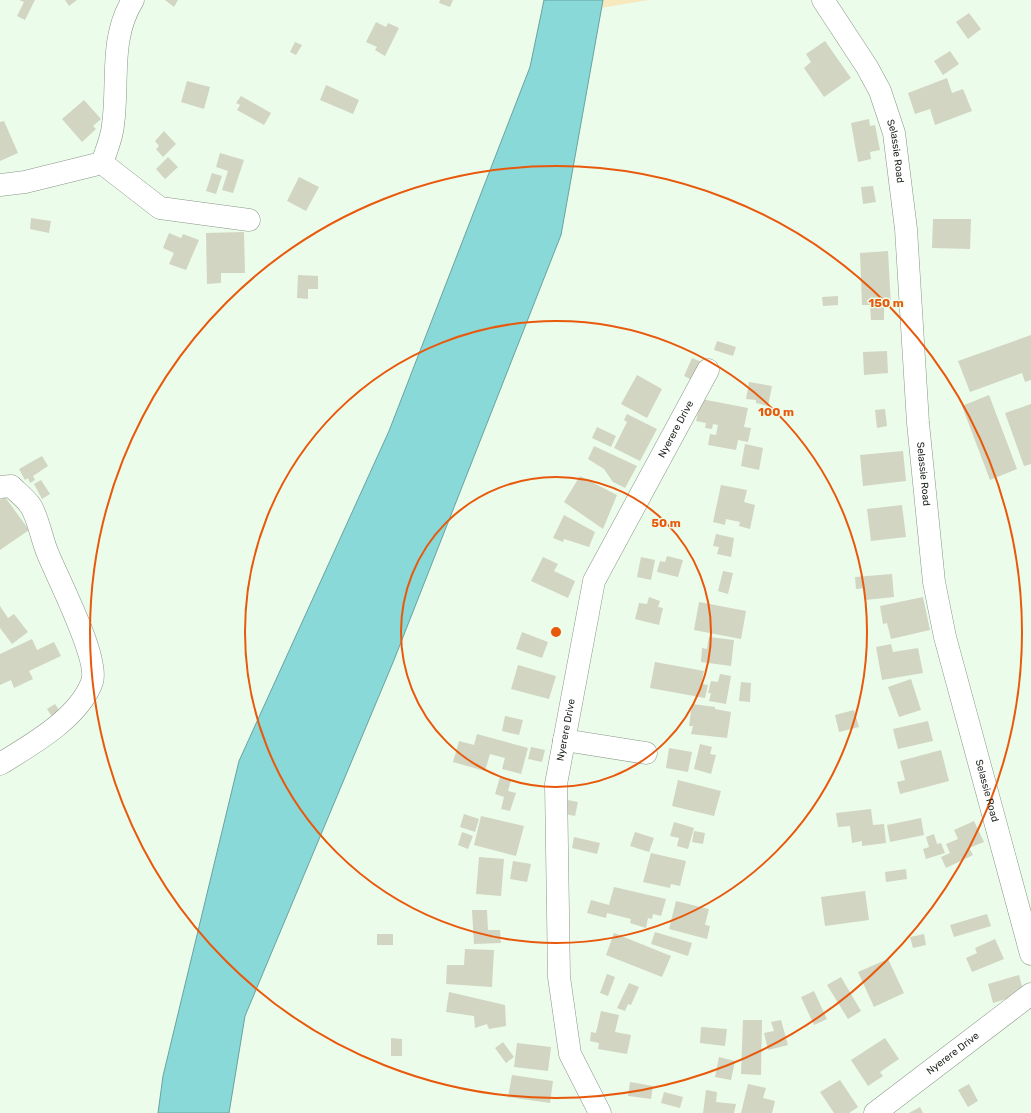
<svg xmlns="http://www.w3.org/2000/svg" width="1031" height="1113" viewBox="0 0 1031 1113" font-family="Rubik,sans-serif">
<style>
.green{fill:#f8e8be}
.water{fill:#89d9d8;stroke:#69a2a0}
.building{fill:#d1d5c1}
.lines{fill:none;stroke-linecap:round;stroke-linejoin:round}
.minor-casing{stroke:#889687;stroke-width:23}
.minor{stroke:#fff;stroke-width:22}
.ring{fill:none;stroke:#e8590c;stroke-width:2}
.labels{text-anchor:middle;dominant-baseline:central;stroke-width:3;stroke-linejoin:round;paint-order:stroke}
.street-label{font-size:10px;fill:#1d231c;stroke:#ecfcea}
.centre{fill:#e8590c;stroke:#ecfcea;stroke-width:2}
.ring-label{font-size:12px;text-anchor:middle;font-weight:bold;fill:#e8590c;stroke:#ecfcea;stroke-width:3;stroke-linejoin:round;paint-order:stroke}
</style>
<rect width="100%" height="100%" fill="#ecfcea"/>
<path class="green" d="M 603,0 L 649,0 L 600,8 Z"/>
<path class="water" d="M 544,0 L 603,0 L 561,235 L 394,660 L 245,1016 L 229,1113 L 158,1113 L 163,1076 L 239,761 L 389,431 L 530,67 Z"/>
<path class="building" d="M 19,0 L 35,0 L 25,20 L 17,16 L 24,2 Z
M 65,0 L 77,0 L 69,6 Z
M 165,0 L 178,0 L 174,7 Z
M 440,0 L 453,0 L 450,7 L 439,3 Z
M 969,13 L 981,29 L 968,39 L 956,22 Z
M 376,22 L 386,27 L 388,23 L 399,28 L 385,56 L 375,50 L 377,47 L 366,42 Z
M 825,41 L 851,78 L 824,97 L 804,68 L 811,62 L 806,54 Z
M 295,42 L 302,45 L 296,55 L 290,52 Z
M 950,51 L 959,64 L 943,75 L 934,61 Z
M 947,78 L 952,93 L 963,89 L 972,111 L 935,125 L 930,109 L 915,114 L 908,93 Z
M 187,81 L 210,87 L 204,109 L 181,102 Z
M 326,85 L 359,100 L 353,114 L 320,100 Z
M 241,96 L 271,113 L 264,125 L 237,110 L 240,105 L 236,103 Z
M 84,100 L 101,119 L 93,126 L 96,129 L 82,142 L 62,119 Z
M 869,119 L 870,126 L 875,125 L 880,150 L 870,152 L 871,159 L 858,162 L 851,123 Z
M 4,121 L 18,153 L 0,161 L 0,122 Z
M 164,131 L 176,144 L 163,157 L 156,149 L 159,146 L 155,141 Z
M 220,153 L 244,160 L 233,193 L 222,190 L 228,171 L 216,167 Z
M 168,157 L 178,167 L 165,179 L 156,169 Z
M 212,173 L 222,176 L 216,194 L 206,191 Z
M 299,177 L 319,187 L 306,211 L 287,201 Z
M 873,186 L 876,202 L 863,204 L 861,187 Z
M 31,218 L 51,221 L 49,233 L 30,229 Z
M 933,219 L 971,219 L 970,249 L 932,248 Z
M 244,232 L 245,273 L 221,273 L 221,283 L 207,284 L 206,233 Z
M 169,233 L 181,238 L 183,234 L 199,240 L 186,270 L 169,264 L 174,253 L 163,248 Z
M 888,251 L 891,306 L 884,306 L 884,320 L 871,320 L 870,305 L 862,305 L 860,253 Z
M 298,275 L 318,276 L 318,289 L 308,289 L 308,299 L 297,298 Z
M 838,296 L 838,305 L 823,306 L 822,297 Z
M 1031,335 L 1031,380 L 1025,382 L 1022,373 L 970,392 L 958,361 Z
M 717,341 L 736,347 L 733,356 L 714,350 Z
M 887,351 L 888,373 L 864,375 L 863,352 Z
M 692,358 L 702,362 L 694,381 L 684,376 Z
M 637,375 L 662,389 L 647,418 L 621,404 Z
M 749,382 L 772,386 L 768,406 L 756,403 L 756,400 L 746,399 Z
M 989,395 L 1017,469 L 990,480 L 962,406 Z
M 701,399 L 748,408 L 744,427 L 751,428 L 748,442 L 738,440 L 736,450 L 708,445 L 710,434 L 716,435 L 718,425 L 713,424 L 712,429 L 705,428 L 706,423 L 696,421 Z
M 1031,404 L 1031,464 L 1024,466 L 1005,413 Z
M 885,409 L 887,426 L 877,428 L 875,410 Z
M 627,414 L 657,429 L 640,461 L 614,448 L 627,422 L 624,420 Z
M 597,427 L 616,436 L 611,447 L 592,438 Z
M 745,444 L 763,448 L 759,470 L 741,466 Z
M 594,446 L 637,466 L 625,488 L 613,482 L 604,469 L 588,459 Z
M 903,451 L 906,481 L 863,486 L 860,455 Z
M 42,456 L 48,466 L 33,476 L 35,480 L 30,483 L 28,478 L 25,480 L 19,469 Z
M 580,476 L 617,495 L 603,529 L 564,502 Z
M 41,480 L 50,494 L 42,499 L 34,484 Z
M 721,485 L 747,490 L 744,502 L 755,505 L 750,529 L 739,526 L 740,522 L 726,519 L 725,525 L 713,522 Z
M 5,497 L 29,530 L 0,550 L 0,500 Z
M 902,505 L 906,537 L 871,541 L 867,509 Z
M 564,515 L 595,532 L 589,547 L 564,539 L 563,542 L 553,538 Z
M 716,534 L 734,538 L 731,557 L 717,554 L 719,547 L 713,546 Z
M 667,556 L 683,560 L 678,577 L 657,572 L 660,561 L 665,562 Z
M 543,557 L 558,564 L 554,571 L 575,581 L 568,598 L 531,581 Z
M 641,557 L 655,560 L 651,580 L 637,577 Z
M 723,571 L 733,573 L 728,594 L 718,591 Z
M 892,574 L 894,597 L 865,600 L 865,588 L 856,589 L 855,577 Z
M 649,597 L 660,601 L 658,607 L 663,608 L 659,625 L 635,619 L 639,603 L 647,604 Z
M 923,597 L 930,630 L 891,639 L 887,623 L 883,624 L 880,606 Z
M 699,602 L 746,611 L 741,639 L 694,630 Z
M 0,606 L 8,618 L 14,614 L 28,632 L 12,644 L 0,628 Z
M 522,632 L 548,642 L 542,658 L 516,649 Z
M 709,637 L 734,640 L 731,666 L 701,662 L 702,648 L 707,649 Z
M 32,639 L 37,650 L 54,642 L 61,656 L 29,671 L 33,679 L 14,688 L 11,680 L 0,685 L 0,654 Z
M 891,644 L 893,652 L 918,648 L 923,673 L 882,680 L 876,647 Z
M 655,662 L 704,671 L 701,684 L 708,685 L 705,698 L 650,688 Z
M 518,665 L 556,676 L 549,699 L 511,689 Z
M 720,674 L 731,676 L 726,704 L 709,701 L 711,693 L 708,693 L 711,681 L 718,682 Z
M 911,679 L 921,710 L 899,717 L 888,687 Z
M 741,682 L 751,683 L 750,702 L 739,701 Z
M 55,704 L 61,713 L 53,718 L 47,709 Z
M 692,704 L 715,707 L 715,709 L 731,712 L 727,738 L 691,734 L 693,726 L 689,726 Z
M 854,710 L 859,727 L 839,732 L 835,715 Z
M 505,716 L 523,720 L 519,735 L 502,731 Z
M 928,721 L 933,741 L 898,749 L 893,729 Z
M 477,734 L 528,748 L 521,774 L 502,769 L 505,758 L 490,754 L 485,771 L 453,762 L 459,741 L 474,745 Z
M 700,744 L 712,747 L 710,754 L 716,755 L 711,774 L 694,769 Z
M 531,747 L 545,750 L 542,762 L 528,759 Z
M 669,748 L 692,752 L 688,772 L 666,768 Z
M 941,750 L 949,781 L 900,794 L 897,782 L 905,780 L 900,761 Z
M 500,777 L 511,780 L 508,791 L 516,793 L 510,811 L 501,809 L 504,797 L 495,794 Z
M 678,780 L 721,791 L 714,816 L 672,806 Z
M 568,800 L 578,802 L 575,816 L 565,814 Z
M 871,809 L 873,825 L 884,824 L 886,843 L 862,846 L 862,841 L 852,843 L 850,826 L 838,827 L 836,813 Z
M 464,814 L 479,819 L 475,832 L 460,827 Z
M 481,816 L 524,826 L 516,856 L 474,845 Z
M 921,818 L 924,835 L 890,842 L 887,825 Z
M 974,821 L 984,842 L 969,848 L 973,855 L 946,868 L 941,857 L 950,853 L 946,844 L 958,839 L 954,830 Z
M 674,822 L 694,828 L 688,849 L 677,846 L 679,838 L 670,836 Z
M 694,831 L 705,833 L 703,844 L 692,842 Z
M 462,832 L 473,836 L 468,849 L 458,845 Z
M 635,832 L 654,838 L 649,852 L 630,846 Z
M 934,834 L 937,844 L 941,843 L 945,853 L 926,859 L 923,849 L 929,847 L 926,837 Z
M 574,837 L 600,843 L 597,854 L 572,848 Z
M 651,853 L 686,861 L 680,886 L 671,884 L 670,888 L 643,882 Z
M 479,857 L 504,859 L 501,896 L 476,894 Z
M 513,861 L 531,864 L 527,882 L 510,879 Z
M 906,869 L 907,879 L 886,882 L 885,872 Z
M 614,887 L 666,899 L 661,916 L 653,914 L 652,919 L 648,918 L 646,928 L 630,923 L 631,919 L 607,913 L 606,918 L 587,913 L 591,900 L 609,905 Z
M 865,891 L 869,920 L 825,926 L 821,897 Z
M 676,901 L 709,909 L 705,925 L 710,926 L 707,939 L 669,929 Z
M 472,910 L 487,910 L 488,930 L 500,930 L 501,943 L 474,944 Z
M 987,914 L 991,926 L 954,937 L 950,925 Z
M 655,932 L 692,943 L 688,956 L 651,944 Z
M 614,933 L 671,956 L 662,977 L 606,955 Z
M 377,934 L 393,934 L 393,945 L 377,945 Z
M 924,934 L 926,945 L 913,948 L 910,937 Z
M 995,939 L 1004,959 L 972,972 L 966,958 L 977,953 L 975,948 Z
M 465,949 L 494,950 L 492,987 L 446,984 L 447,965 L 464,965 Z
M 888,959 L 904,993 L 874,1007 L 858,972 Z
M 607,974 L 615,977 L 608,996 L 600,993 Z
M 1019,975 L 1023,990 L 1016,996 L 993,1003 L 988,984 Z
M 841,977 L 861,1011 L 848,1019 L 827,985 Z
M 629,983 L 639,987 L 631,1005 L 628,1004 L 625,1011 L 617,1008 Z
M 814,991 L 827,1019 L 814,1025 L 801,997 Z
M 449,992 L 505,1005 L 506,1026 L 489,1029 L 487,1024 L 475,1028 L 474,1016 L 446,1012 Z
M 601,1011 L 619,1015 L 615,1032 L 631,1035 L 627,1054 L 598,1049 L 599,1043 L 590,1041 L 591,1032 L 596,1033 Z
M 743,1020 L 762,1020 L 761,1075 L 741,1074 Z
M 781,1020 L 788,1045 L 768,1050 L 764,1033 L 774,1031 L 771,1022 Z
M 701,1027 L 727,1029 L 725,1046 L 700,1043 Z
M 391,1038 L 402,1039 L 402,1056 L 391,1056 Z
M 885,1038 L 899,1059 L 880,1072 L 883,1076 L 868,1086 L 851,1060 Z
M 503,1042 L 514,1057 L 506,1063 L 495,1048 Z
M 517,1043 L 551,1047 L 548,1071 L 514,1067 Z
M 719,1057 L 735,1061 L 731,1080 L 715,1077 Z
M 512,1075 L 553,1081 L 550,1103 L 508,1097 Z
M 840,1080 L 858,1107 L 849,1113 L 834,1113 L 820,1092 Z
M 630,1082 L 653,1086 L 651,1099 L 628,1096 Z
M 748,1084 L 766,1088 L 763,1098 L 775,1101 L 772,1113 L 741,1113 Z
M 969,1084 L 978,1101 L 968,1107 L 958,1090 Z
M 706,1090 L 717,1092 L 716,1102 L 736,1104 L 734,1113 L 703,1113 Z
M 664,1092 L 683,1097 L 680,1108 L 661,1103 Z
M 920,1107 L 923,1113 L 909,1113 Z"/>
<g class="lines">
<defs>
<g id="minor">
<path id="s1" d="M 823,0 L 867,67 L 880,91 L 894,133 L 906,229 L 918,423 L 934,582 L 945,637 L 1031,954"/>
<path d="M 102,163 C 106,151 112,138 113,125 C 119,83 109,38 133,0"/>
<path d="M 102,163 L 160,208 L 249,220"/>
<path d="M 0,185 L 25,182 L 102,163"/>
<path d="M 0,487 L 11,486 C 17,492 25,498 30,505 C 38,516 42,541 48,554 C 58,579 100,659 92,682 C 79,718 31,745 0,764"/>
<path d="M 564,740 L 646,753"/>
<path id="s2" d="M 600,1113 L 570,1054 L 559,977 L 556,784 L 594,581 L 708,370"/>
<path id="s3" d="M 875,1113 L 1031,994"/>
</g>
</defs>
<use href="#minor" class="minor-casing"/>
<use href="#minor" class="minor"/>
</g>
<g class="ring">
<circle cx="556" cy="632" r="155"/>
<circle cx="556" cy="632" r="311"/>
<circle cx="556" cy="632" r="466"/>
</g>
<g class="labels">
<g class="street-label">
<text stroke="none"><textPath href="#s1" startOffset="170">Selassie Road</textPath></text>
<text stroke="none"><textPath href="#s2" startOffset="716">Nyerere Drive</textPath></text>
<text stroke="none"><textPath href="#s1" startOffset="494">Selassie Road</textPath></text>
<text stroke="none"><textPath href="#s2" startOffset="392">Nyerere Drive</textPath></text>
<text stroke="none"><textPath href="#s1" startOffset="818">Selassie Road</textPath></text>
<text stroke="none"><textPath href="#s3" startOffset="98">Nyerere Drive</textPath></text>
</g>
</g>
<circle cx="556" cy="632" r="6" class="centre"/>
<g class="ring-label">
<text x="886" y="307">150 m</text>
<text x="776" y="416">100 m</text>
<text x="666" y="527">50 m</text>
</g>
</svg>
